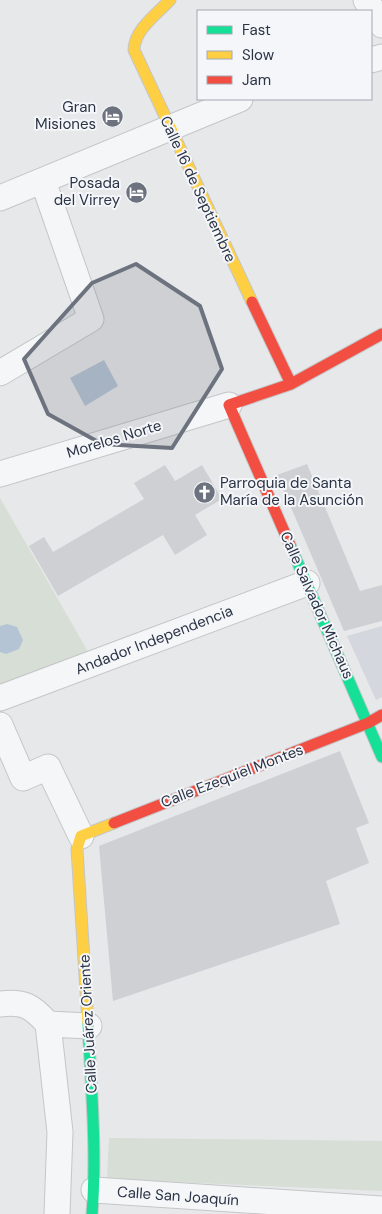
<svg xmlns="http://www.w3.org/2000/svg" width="382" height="1214" viewBox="0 0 382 1214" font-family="'DM Sans',sans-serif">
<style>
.built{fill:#d4d7dd}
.green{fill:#d6ded6}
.water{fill:#b4c4d5}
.building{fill:#ced0d3}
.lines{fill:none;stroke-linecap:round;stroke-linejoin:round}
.street-casing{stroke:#c4c6c8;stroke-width:27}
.fast-casing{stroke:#c4c6c8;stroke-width:13}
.slow-casing{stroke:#c4c6c8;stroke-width:13}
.jam-casing{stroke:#c4c6c8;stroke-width:13}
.street{stroke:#f5f6f7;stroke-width:25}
.fast{stroke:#16e098;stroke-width:11}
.slow{stroke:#ffcf43;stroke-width:11}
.jam{stroke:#f24e42;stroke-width:11}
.marked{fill:#6c737f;fill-opacity:0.2;stroke:#6c737f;stroke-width:4;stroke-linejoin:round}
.labels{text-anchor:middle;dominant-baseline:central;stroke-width:4;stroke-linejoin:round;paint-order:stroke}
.poi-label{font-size:15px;fill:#2b3445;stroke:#f4f6f9;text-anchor:end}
.street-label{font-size:15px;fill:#2b3445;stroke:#f4f6f9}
</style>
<rect width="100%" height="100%" fill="#e6e8ea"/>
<path class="built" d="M 382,626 L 382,697 L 376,700 L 347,636 Z"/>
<path class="green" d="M 0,498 L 91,657 L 0,696 Z
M 109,1138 L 382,1141 L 382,1191 L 107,1179 Z"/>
<path class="water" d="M 104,360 L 118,386 L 85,406 L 70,378 Z
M 7,624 L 17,627 L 23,640 L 19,649 L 6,654 L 0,652 L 0,626 Z"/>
<path class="building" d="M 307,464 L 360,591 L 382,585 L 382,621 L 344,631 L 277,475 Z
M 165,465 L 175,481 L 202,465 L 222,499 L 195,515 L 207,535 L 175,555 L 163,535 L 58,596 L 29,546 L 44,537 L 53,552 L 144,499 L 134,483 Z
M 340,751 L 369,823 L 356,828 L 369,863 L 326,881 L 340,924 L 113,1001 L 99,846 Z"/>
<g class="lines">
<defs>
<path id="street" d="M 366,0 L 382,25
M 371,60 L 382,57
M 0,198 L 240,99
M 0,373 L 91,319 L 43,181
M 0,474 L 229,405
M 0,698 L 307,583
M 0,725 L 23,778 L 48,767 L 81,836
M 0,1004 C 24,1001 32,1006 48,1024 L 89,1026
M 48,1024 L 60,1132 L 57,1214
M 94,1190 L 382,1209"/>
<path id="fast" d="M 290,545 L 382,757
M 88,1023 C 91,1086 97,1151 92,1214"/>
<path id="slow" d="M 170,0 C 157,14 134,30 134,50 L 252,302
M 88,1023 L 77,849 L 81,836 L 114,823"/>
<path id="jam" d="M 252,302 L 291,384
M 290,545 L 229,405 L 291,384 L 382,334
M 114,823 L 368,723 L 382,715"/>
</defs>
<use href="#street" class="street-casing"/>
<use href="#fast" class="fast-casing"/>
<use href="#slow" class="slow-casing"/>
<use href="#jam" class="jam-casing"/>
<use href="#street" class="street"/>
<use href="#fast" class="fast"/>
<use href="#slow" class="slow"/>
<use href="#jam" class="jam"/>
</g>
<path class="marked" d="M 136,264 L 200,306 L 222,369 L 172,448 L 102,444 L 48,414 L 24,359 L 92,283 Z"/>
<defs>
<symbol id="hotel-disc" viewBox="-11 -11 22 22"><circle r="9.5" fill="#6c737f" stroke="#f4f6f9"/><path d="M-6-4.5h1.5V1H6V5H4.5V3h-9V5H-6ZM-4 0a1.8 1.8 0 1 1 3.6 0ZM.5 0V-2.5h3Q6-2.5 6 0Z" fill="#fff"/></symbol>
<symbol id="church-disc" viewBox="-11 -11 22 22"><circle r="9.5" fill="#6c737f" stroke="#f4f6f9"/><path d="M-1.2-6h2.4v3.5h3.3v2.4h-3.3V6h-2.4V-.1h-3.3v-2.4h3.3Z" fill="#fff"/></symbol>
</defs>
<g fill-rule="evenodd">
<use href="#hotel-disc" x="100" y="104" width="25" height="25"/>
<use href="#hotel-disc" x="124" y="180" width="25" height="25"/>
<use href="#church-disc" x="192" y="480" width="25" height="25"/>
</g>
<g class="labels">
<g class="poi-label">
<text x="96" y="107">Gran<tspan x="96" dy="17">Misiones</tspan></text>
<text x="120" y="183">Posada<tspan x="120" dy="17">del Virrey</tspan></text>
<text x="220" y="483" text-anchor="start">Parroquia de Santa<tspan x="220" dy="17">María de la Asunción</tspan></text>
</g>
<g class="street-label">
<text transform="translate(198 189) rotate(65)">Calle 16 de Septiembre</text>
<text transform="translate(114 439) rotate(-17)">Morelos Norte</text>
<text transform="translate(317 605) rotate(66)">Calle Salvador Michaus</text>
<text transform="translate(154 640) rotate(-21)">Andador Independencia</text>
<text transform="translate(232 776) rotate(-21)">Calle Ezequiel Montes</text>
<text transform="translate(88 1024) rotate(-93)">Calle Juárez Oriente</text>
<text transform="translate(178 1196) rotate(4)">Calle San Joaquín</text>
</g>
</g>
<rect x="197" y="10" width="175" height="90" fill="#f4f6f9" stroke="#a4a8b1"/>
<rect x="207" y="26" width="25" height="8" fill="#16e098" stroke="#a4a8b1"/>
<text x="242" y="35" font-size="15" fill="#2b3445">Fast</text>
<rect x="207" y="51" width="25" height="8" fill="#ffcf43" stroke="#a4a8b1"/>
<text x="242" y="60" font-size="15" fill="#2b3445">Slow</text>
<rect x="207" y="76" width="25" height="8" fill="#f24e42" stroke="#a4a8b1"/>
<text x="242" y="85" font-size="15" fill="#2b3445">Jam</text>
</svg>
